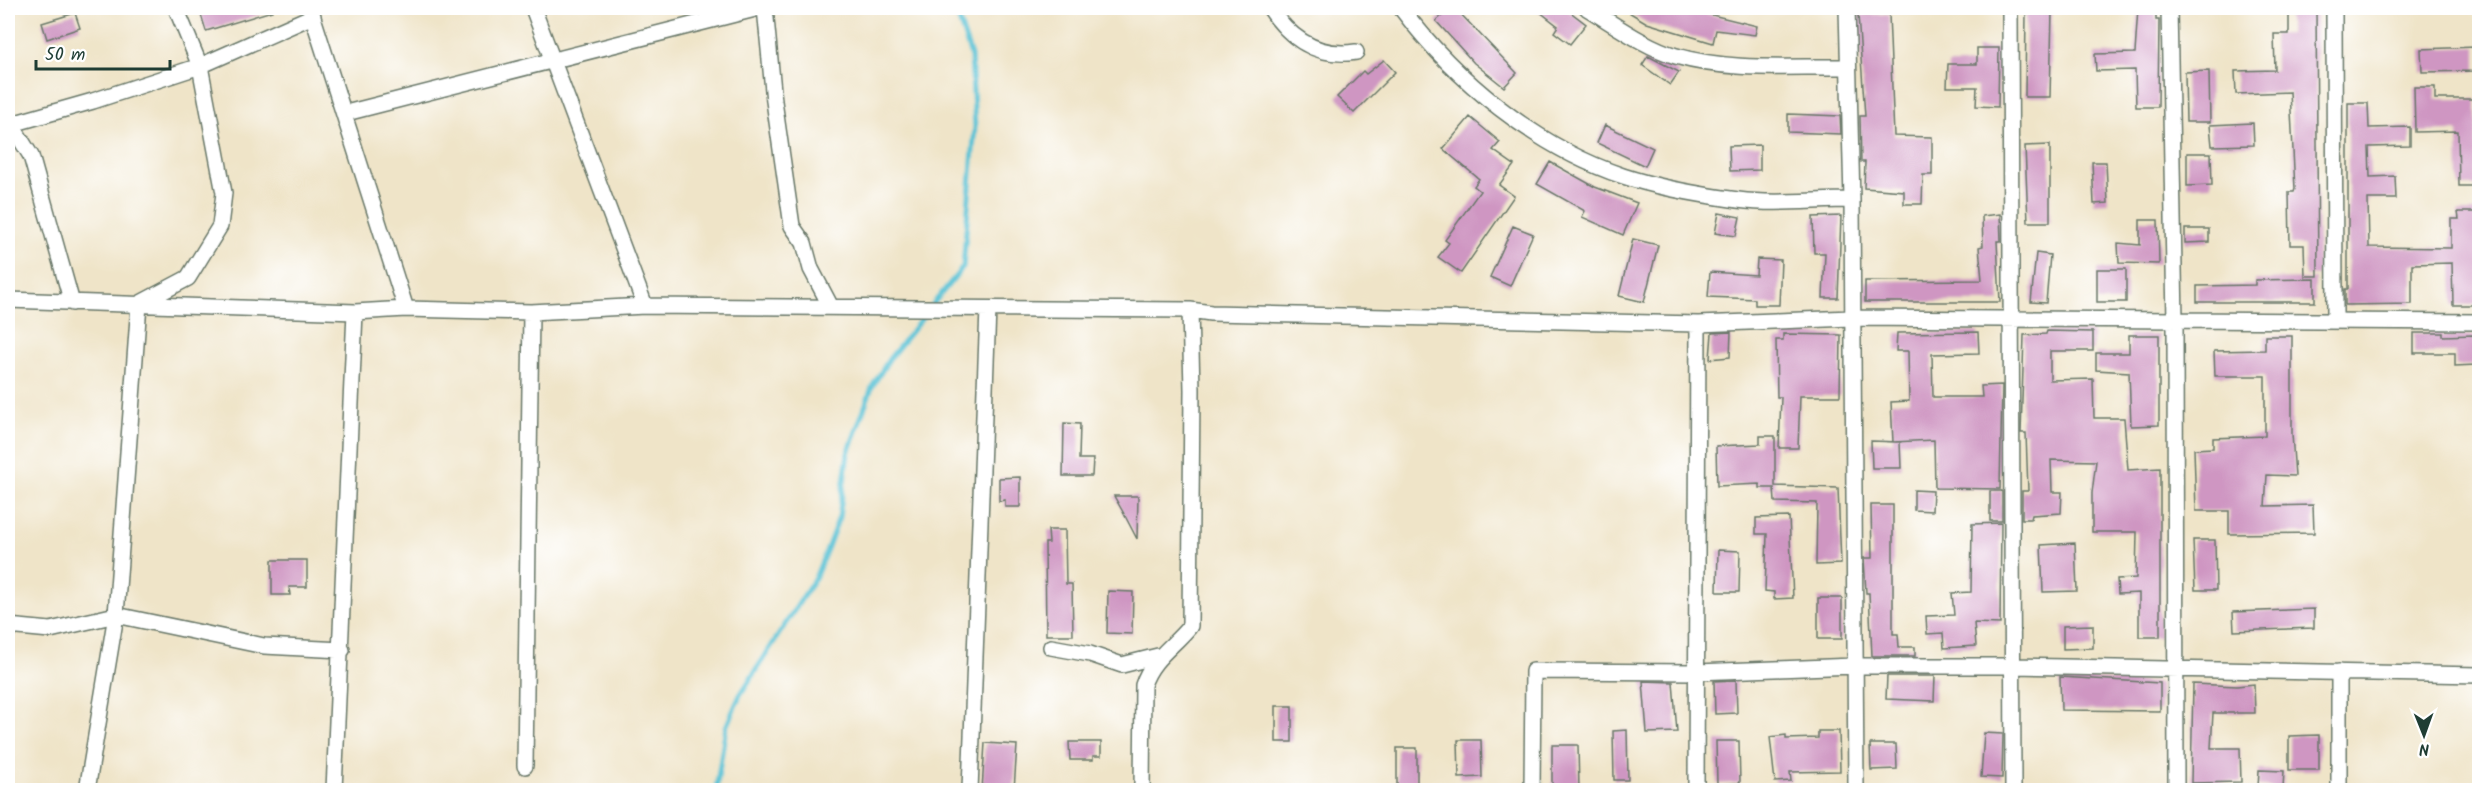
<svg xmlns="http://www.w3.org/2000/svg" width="2487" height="798" viewBox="0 0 2487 798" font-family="Kalam,sans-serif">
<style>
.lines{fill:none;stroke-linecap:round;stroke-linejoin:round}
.stream{stroke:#59c2d5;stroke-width:5}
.building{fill:#cf96c2}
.minor-casing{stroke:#687768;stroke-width:18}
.minor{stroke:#fff;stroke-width:15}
</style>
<rect width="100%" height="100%" fill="#fff"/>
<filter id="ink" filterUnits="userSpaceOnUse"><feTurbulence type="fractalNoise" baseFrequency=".0167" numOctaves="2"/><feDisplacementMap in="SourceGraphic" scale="12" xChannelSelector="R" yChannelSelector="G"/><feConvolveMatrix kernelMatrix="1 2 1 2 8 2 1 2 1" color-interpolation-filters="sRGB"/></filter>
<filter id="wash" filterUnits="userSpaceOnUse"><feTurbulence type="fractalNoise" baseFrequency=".008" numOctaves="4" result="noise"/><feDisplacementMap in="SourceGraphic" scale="24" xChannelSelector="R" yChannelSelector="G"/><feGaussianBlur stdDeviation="1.35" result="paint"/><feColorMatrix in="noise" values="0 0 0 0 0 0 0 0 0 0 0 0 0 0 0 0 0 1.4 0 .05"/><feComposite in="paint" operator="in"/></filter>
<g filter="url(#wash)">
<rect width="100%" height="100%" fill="#efe4c8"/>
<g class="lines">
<path class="stream" d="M 933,304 L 963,267 L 975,127 L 971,56 L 955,8
M 716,790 L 726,727 L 740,695 L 815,578 L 827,549 L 839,517 L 848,453 L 872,387 L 889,359 L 927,312"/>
</g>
<g id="blocks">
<path class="building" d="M 199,8 L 272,8 L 272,11 L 206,31 Z
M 1451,8 L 1455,8 L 1517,73 L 1504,87 L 1474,63 L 1436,21 Z
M 1535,8 L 1565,8 L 1586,24 L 1570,44 L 1554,32 L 1558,26 Z
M 1622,8 L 1684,8 L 1757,26 L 1755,35 L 1716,30 L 1713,43 L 1647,23 Z
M 2138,8 L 2156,8 L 2156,20 L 2159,20 L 2158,107 L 2136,107 L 2135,70 L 2096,71 L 2095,54 L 2135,53 Z
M 2289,8 L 2316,8 L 2318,276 L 2305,276 L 2304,245 L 2290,245 L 2289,192 L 2294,192 L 2295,189 L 2290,92 L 2236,94 L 2235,71 L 2275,70 L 2274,34 L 2289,34 Z
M 2052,11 L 2050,97 L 2025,97 L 2026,12 Z
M 75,13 L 80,28 L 47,39 L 42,23 Z
M 1889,14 L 1894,136 L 1932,137 L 1932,175 L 1923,175 L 1922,204 L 1904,204 L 1904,191 L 1864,188 L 1865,162 L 1861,162 L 1860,116 L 1865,116 L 1858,15 Z
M 2476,47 L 2476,71 L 2422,72 L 2421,49 Z
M 1977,48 L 1999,48 L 1998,107 L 1976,106 L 1977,87 L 1947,87 L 1948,64 L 1977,64 Z
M 1648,56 L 1679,72 L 1670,85 L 1642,65 Z
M 1384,60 L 1395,72 L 1354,113 L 1337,97 L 1363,71 L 1366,74 Z
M 2209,71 L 2210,122 L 2186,122 L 2185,72 Z
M 2414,87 L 2435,87 L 2435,99 L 2476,99 L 2477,186 L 2459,186 L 2458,131 L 2415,132 Z
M 2348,103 L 2368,103 L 2369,128 L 2410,127 L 2410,146 L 2369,147 L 2370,177 L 2395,176 L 2396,199 L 2368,199 L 2369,247 L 2451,248 L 2451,219 L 2459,219 L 2458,212 L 2480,212 L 2480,305 L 2453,305 L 2452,263 L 2412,264 L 2412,304 L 2345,305 L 2345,289 L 2348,289 Z
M 1788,114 L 1840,116 L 1841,134 L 1788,132 Z
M 1470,117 L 1500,142 L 1493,150 L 1514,165 L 1499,185 L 1514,196 L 1461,273 L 1438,257 L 1449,243 L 1445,240 L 1480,191 L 1474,186 L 1479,179 L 1443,149 Z
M 2253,123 L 2254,145 L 2212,146 L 2210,125 Z
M 1605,125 L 1653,148 L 1645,166 L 1597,143 Z
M 1760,145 L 1760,170 L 1730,171 L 1729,146 Z
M 2050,145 L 2050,222 L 2028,222 L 2025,146 Z
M 2187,153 L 2211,153 L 2212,185 L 2187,186 Z
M 1550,162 L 1595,187 L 1637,203 L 1623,235 L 1582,217 L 1585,211 L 1537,184 Z
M 2092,162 L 2106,162 L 2108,203 L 2094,204 Z
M 1719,213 L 1740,217 L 1736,236 L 1715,233 Z
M 2000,214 L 2001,241 L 1997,241 L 2000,302 L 1865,302 L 1865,281 L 1982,280 L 1979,247 L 1983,246 L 1982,216 Z
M 1841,216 L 1838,298 L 1823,298 L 1825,253 L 1814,253 L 1813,217 Z
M 2140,220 L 2158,220 L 2159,264 L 2119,263 L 2118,243 L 2140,245 Z
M 1513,226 L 1533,234 L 1510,286 L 1490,277 Z
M 2185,229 L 2209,229 L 2209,242 L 2185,243 Z
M 1633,239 L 1658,245 L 1644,302 L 1619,296 Z
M 2036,253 L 2050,255 L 2046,303 L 2031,302 Z
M 1757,259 L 1781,260 L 1779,305 L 1755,305 L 1755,299 L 1708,297 L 1710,272 L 1756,275 Z
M 2097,269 L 2126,269 L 2126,302 L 2097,302 Z
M 2315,279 L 2315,302 L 2197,302 L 2197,286 L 2255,285 L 2255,280 Z
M 2047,331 L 2093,332 L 2093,351 L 2050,351 L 2050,380 L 2093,379 L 2094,418 L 2124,418 L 2128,470 L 2160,468 L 2160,637 L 2139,637 L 2139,593 L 2118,594 L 2117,579 L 2136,578 L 2137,532 L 2092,532 L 2092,493 L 2096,461 L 2051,460 L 2052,492 L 2062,492 L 2061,513 L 2032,515 L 2031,519 L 2022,519 L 2022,491 L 2028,491 L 2026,433 L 2021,433 L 2024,335 L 2046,334 Z
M 1731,332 L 1730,357 L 1710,359 L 1712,333 Z
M 1978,332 L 1979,353 L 1932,354 L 1933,397 L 1982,397 L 1981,386 L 2002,385 L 2000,489 L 1935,488 L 1934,440 L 1893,442 L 1891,402 L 1909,401 L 1908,351 L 1896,351 L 1897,333 Z
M 2414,333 L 2443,333 L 2443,336 L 2474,335 L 2476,365 L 2455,366 L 2455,353 L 2414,353 Z
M 1783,334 L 1841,335 L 1840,396 L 1800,396 L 1798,448 L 1779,448 L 1781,397 L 1777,397 L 1776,340 L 1783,340 Z
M 2129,335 L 2159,335 L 2159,425 L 2131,426 L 2129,372 L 2096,370 L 2096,353 L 2129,353 Z
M 2265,336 L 2292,336 L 2292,434 L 2295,476 L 2267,475 L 2265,506 L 2313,505 L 2314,533 L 2229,534 L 2229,511 L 2196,511 L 2194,449 L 2213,448 L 2213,438 L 2265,436 L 2265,376 L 2215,376 L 2214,351 L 2265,350 Z
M 1064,423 L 1080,424 L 1079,459 L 1093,459 L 1092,476 L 1063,476 Z
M 1760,436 L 1775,436 L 1775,486 L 1838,488 L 1841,564 L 1816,565 L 1817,503 L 1775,502 L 1774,488 L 1760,488 L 1760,484 L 1717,486 L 1716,446 L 1760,444 Z
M 1871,441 L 1900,442 L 1901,468 L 1872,468 Z
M 1020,477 L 1020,507 L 1005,507 L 1005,500 L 999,501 L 999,478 Z
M 1914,490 L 1933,491 L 1932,511 L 1914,510 Z
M 1990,491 L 2002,491 L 2002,521 L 1990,521 Z
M 1114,496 L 1138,496 L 1137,539 L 1123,512 Z
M 1871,505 L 1893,505 L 1893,634 L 1898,634 L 1899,647 L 1915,647 L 1915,656 L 1872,656 L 1869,593 L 1866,593 L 1864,558 L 1872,558 Z
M 1789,517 L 1793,598 L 1774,599 L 1774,592 L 1765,591 L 1767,534 L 1756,534 L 1756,518 Z
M 2001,523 L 2000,624 L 1974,623 L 1976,646 L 1944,648 L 1943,633 L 1927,634 L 1926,616 L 1954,615 L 1952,593 L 1971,592 L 1972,524 Z
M 1048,530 L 1065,530 L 1066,584 L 1072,584 L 1073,635 L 1046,635 L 1045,543 L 1049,543 Z
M 2193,540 L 2215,540 L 2216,590 L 2195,590 Z
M 2075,543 L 2077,591 L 2043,592 L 2041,545 Z
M 1718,550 L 1740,551 L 1739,592 L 1717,592 Z
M 272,560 L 307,560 L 307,587 L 289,587 L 290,595 L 272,595 Z
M 1108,591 L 1133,592 L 1132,634 L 1107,633 Z
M 1818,598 L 1842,598 L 1842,639 L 1818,639 Z
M 2314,609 L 2314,628 L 2234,631 L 2233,612 Z
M 2093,625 L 2093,648 L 2063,649 L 2063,626 Z
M 1887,676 L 1935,676 L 1934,701 L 1886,699 Z
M 2060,677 L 2160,683 L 2160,711 L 2061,710 Z
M 1736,680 L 1737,713 L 1715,714 L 1714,681 Z
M 1643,681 L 1673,682 L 1677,732 L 1647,733 Z
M 2193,684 L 2237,686 L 2254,684 L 2255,713 L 2213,713 L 2211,748 L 2240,748 L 2241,782 L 2191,783 Z
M 1276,706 L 1292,706 L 1292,742 L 1276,742 Z
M 1627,730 L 1628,780 L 1614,780 L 1613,731 Z
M 1818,731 L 1839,731 L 1840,771 L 1790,772 L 1791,781 L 1775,782 L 1770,737 L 1786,735 L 1786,739 L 1818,738 Z
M 1984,733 L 2003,734 L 2002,778 L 1981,777 Z
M 2319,735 L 2319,770 L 2289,770 L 2289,736 Z
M 1458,740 L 1481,740 L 1482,777 L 1459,778 Z
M 1716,741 L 1739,741 L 1740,783 L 1717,784 Z
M 1069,742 L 1101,742 L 1101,756 L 1093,756 L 1093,760 L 1070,760 Z
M 985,743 L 1017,745 L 1014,790 L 982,790 Z
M 1870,744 L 1896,744 L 1897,769 L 1871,770 Z
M 1552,745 L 1578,745 L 1579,790 L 1552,790 Z
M 1397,748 L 1417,748 L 1417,790 L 1397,790 Z
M 2259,770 L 2284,771 L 2283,788 L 2258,787 Z"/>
</g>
</g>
<g filter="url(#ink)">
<use href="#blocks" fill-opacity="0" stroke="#687768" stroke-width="1.5"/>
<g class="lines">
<defs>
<path id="minor" d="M 310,8 L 406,309
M 533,8 L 645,306
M 765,8 L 774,101 L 792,226 L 804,243 L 811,269 L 831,307
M 1270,8 C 1290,39 1318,58 1356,52
M 1401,8 C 1455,80 1536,147 1623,176 C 1659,188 1701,195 1738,200 C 1775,205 1815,200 1852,200
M 1587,8 C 1614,24 1645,47 1676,56 C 1731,72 1791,66 1847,67
M 1847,8 L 1852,200 L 1856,790
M 2010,8 L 2013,790
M 2169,8 L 2175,320 L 2176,790
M 2334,8 L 2335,319
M 346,113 L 759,8
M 8,119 L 31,156 L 72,303
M 12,124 L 93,101 L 200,66 L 313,16
M 8,300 L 355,312 L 406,309 L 531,312 L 645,306 L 1190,310 L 1211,313 L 1698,324 L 1851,318 L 2480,322
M 8,626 L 50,630 L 116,615 L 264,646 L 342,650
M 1051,647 L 1090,654 L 1122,665 L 1158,656
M 525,766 L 531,312
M 87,790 L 116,615 L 139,304 L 188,278 L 220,226 L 224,193 L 200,66 L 176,8
M 334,790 L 355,312
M 970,790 L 988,309
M 1142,790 L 1143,685 C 1152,658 1173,647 1190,626 L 1192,390 L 1190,310
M 1532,790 L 1533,671 L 1697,672 L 1854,666 L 2011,666 L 2480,675
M 1696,790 L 1698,324
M 2339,790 L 2339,672"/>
</defs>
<use href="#minor" class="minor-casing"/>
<use href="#minor" class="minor"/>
</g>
</g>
<rect width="2487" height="798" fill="none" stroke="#fff" stroke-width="30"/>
<g transform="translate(2424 735) rotate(179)" stroke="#ffffff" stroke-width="4.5" paint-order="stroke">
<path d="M0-4.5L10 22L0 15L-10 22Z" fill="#1f3d34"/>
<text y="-9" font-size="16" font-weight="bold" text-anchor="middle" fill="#1f3d34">N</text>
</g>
<path d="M36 60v9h134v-9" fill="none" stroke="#1f3d34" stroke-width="3"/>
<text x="45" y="60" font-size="18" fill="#1f3d34" stroke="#ffffff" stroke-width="4.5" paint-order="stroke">50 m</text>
</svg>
